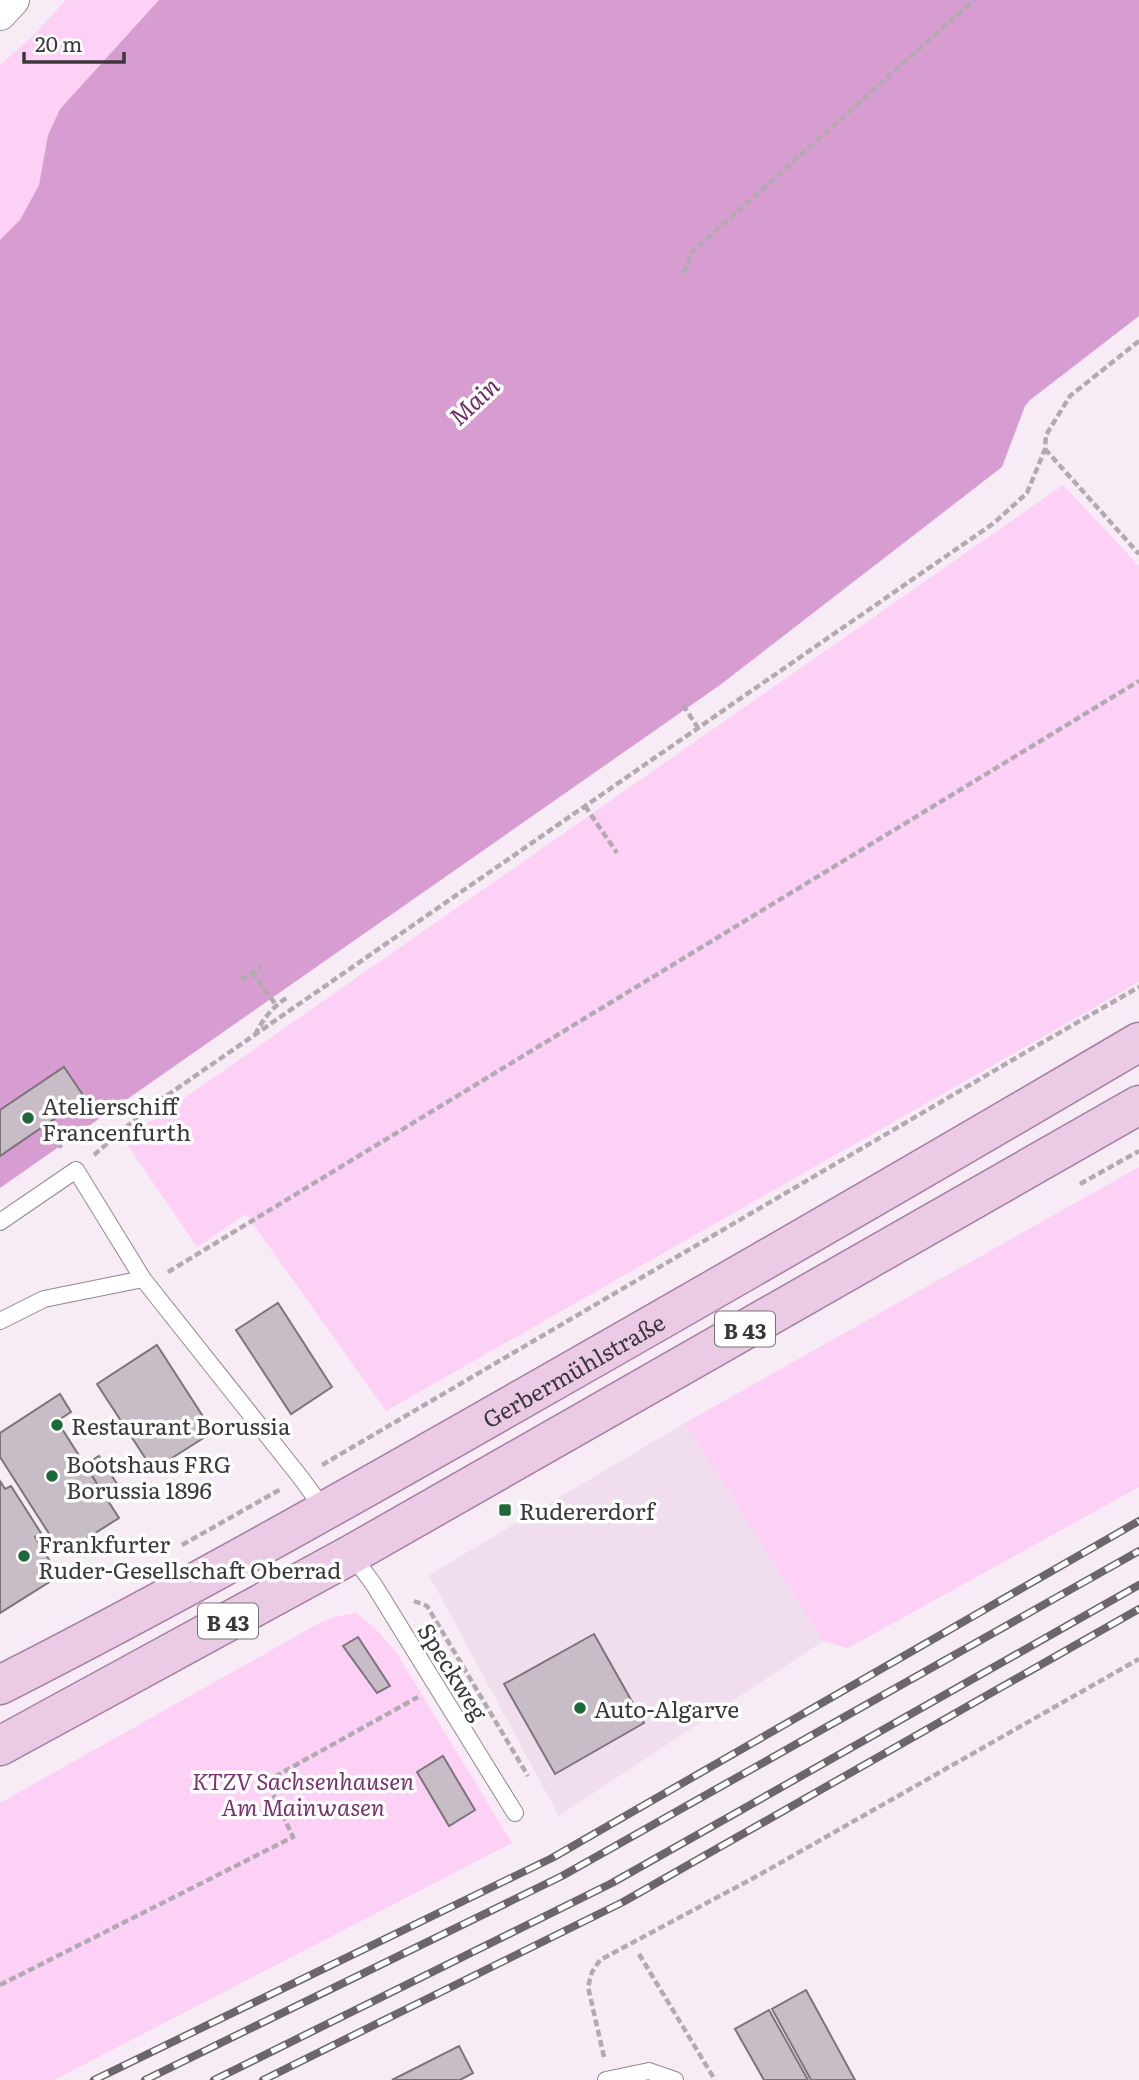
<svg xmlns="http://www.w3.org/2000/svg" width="1139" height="2080" viewBox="0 0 1139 2080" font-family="Literata,serif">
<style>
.built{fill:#f0dded}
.green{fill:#fcd1f5}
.water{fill:#d89dd0}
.building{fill:#c8bdc6;stroke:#7d737c;stroke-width:2}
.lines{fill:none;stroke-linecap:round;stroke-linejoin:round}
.lane-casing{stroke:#928891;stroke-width:18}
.street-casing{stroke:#928891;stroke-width:34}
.primary-casing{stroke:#a57fa0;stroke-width:41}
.path{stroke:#b2a9b1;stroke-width:4.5;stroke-dasharray:7 3.5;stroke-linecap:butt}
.lane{stroke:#fff;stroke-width:16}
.street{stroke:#fff;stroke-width:32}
.primary{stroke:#ebcae6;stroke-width:38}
.rail-casing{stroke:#6c666c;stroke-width:8}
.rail{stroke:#fff;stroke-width:5;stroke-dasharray:16;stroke-linecap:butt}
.poi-dot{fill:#1d6a38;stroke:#fff;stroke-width:2.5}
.labels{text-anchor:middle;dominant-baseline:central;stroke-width:7;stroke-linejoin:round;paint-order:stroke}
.shield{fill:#fff;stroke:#767376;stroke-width:2}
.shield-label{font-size:21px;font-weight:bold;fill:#3b373b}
.poi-label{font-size:23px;fill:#3b373b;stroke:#fff;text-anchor:start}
.street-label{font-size:23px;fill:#3b373b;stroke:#fff}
.park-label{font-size:23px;font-style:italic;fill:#783371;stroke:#fff}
.water-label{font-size:24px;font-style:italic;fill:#712c6b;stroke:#fff}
</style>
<rect width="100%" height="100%" fill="#f7ebf5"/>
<path class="built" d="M 685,1423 L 823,1641 L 559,1816 L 429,1575 Z"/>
<path class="green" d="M 66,0 L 159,0 L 60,109 L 48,135 L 39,185 L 20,220 L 0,240 L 0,65 L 32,37 Z
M 1063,485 L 1139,566 L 1139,982 L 386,1411 L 246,1214 L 197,1247 L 124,1140 Z
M 1139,1167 L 1139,1487 L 848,1648 L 823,1641 L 685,1423 Z
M 356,1613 L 374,1627 L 396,1652 L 512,1843 L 54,2080 L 0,2080 L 0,1803 L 323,1621 L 338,1616 Z"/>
<path class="water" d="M 159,0 L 1139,0 L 1139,316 L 1030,400 L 1025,406 L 1002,467 L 720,685 L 0,1188 L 0,240 L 20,220 L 39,185 L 48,135 L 60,109 Z"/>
<path class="building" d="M 64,1067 L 85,1098 L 0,1156 L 0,1110 Z
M 278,1303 L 332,1387 L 291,1414 L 236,1330 Z
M 157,1345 L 213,1432 L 153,1470 L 97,1384 Z
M 60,1394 L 71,1412 L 57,1421 L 119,1518 L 62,1554 L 0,1457 L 0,1433 Z
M 99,1456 L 121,1490 L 107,1499 L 85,1465 Z
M 0,1481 L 5,1489 L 11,1486 L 41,1533 L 35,1537 L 59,1576 L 0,1613 Z
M 594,1634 L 644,1723 L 555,1774 L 504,1684 Z
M 358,1637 L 390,1686 L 377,1693 L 343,1646 Z
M 443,1756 L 475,1810 L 449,1826 L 417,1772 Z
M 806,1990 L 855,2080 L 811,2080 L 772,2009 Z
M 769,2010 L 808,2080 L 764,2080 L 735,2029 Z
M 459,2046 L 473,2073 L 460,2080 L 392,2080 Z"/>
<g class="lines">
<defs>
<path id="lane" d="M 0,1222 L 76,1170 L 143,1279 L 301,1478 L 325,1511
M 0,1321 L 44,1299 L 143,1279
M 352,1555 L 374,1585 L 515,1813
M 606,2080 L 649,2071 L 675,2080"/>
<path id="street" d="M 0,14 L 13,0"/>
<g id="primary">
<path id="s1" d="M 0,1685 C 181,1593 359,1492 536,1391 C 738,1276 939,1160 1139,1042"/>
<path d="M 0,1746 L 352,1554 L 1139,1105"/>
</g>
</defs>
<use href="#lane" class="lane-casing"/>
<use href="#street" class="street-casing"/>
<use href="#primary" class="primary-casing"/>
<path class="path" d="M 684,273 L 691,253 L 974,0
M 1045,449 L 1139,554
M 683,705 L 698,728
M 585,806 L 617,853
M 252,972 L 276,1005
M 241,980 L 262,966
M 255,1035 C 263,1019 272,1007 288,997
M 45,1125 L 63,1150
M 94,1155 L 146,1110 L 994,523 L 1027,493 L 1045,449 L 1046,435 L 1070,396 L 1139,341
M 1080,1184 L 1139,1151
M 168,1272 L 1139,681
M 322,1465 L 1038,1045 L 1139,987
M 182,1545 L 281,1489
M 414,1601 L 427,1606 L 528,1776
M 639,1954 L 715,2080
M 0,1985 L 293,1837 L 267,1781 L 418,1697
M 604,2057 L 588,1987 L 592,1972 L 600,1960 L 759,1875 L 1139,1659"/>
<use href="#lane" class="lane"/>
<use href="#street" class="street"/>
<use href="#primary" class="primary"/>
<defs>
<path id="rail" d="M 94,2080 L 552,1858 L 1139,1521
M 145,2080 L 562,1876 L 1139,1551
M 214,2080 L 612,1883 L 1139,1585
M 263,2080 L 623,1902 L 1139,1609"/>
</defs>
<use href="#rail" class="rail-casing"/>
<use href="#rail" class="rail"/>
</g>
<g class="poi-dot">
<circle cx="28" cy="1118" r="7"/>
<circle cx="57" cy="1425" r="7"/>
<circle cx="52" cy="1476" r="7"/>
<rect x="498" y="1503" width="14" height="14" rx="3.5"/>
<circle cx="24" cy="1556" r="7"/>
<circle cx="580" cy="1708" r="7"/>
</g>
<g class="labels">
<g class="shield">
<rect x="715" y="1311.5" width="60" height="35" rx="5"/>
<rect x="198" y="1603.5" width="60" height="35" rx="5"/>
</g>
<g class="shield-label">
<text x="745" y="1329">B 43</text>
<text x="228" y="1621">B 43</text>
</g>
<g class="poi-label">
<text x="42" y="1105">Atelierschiff<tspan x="42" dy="26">Francenfurth</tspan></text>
<text x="71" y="1425">Restaurant Borussia</text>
<text x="66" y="1463">Bootshaus FRG<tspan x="66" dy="26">Borussia 1896</tspan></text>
<text x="519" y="1510">Rudererdorf</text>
<text x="38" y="1543">Frankfurter<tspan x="38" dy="26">Ruder-Gesellschaft Oberrad</tspan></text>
<text x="594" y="1708">Auto-Algarve</text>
</g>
<g class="street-label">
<text stroke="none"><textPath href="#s1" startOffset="654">Gerbermühlstraße</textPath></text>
<text transform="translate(454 1671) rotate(58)">Speckweg</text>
</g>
<g class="park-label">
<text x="303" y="1780">KTZV Sachsenhausen<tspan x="303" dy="26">Am Mainwasen</tspan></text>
</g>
<g class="water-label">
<text transform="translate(473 400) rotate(-43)">Main</text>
</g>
</g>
<path d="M24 52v10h100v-10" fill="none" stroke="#3b373b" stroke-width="3.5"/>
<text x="35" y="52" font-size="21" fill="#3b373b" stroke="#ffffff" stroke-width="5" paint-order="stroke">20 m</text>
</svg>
